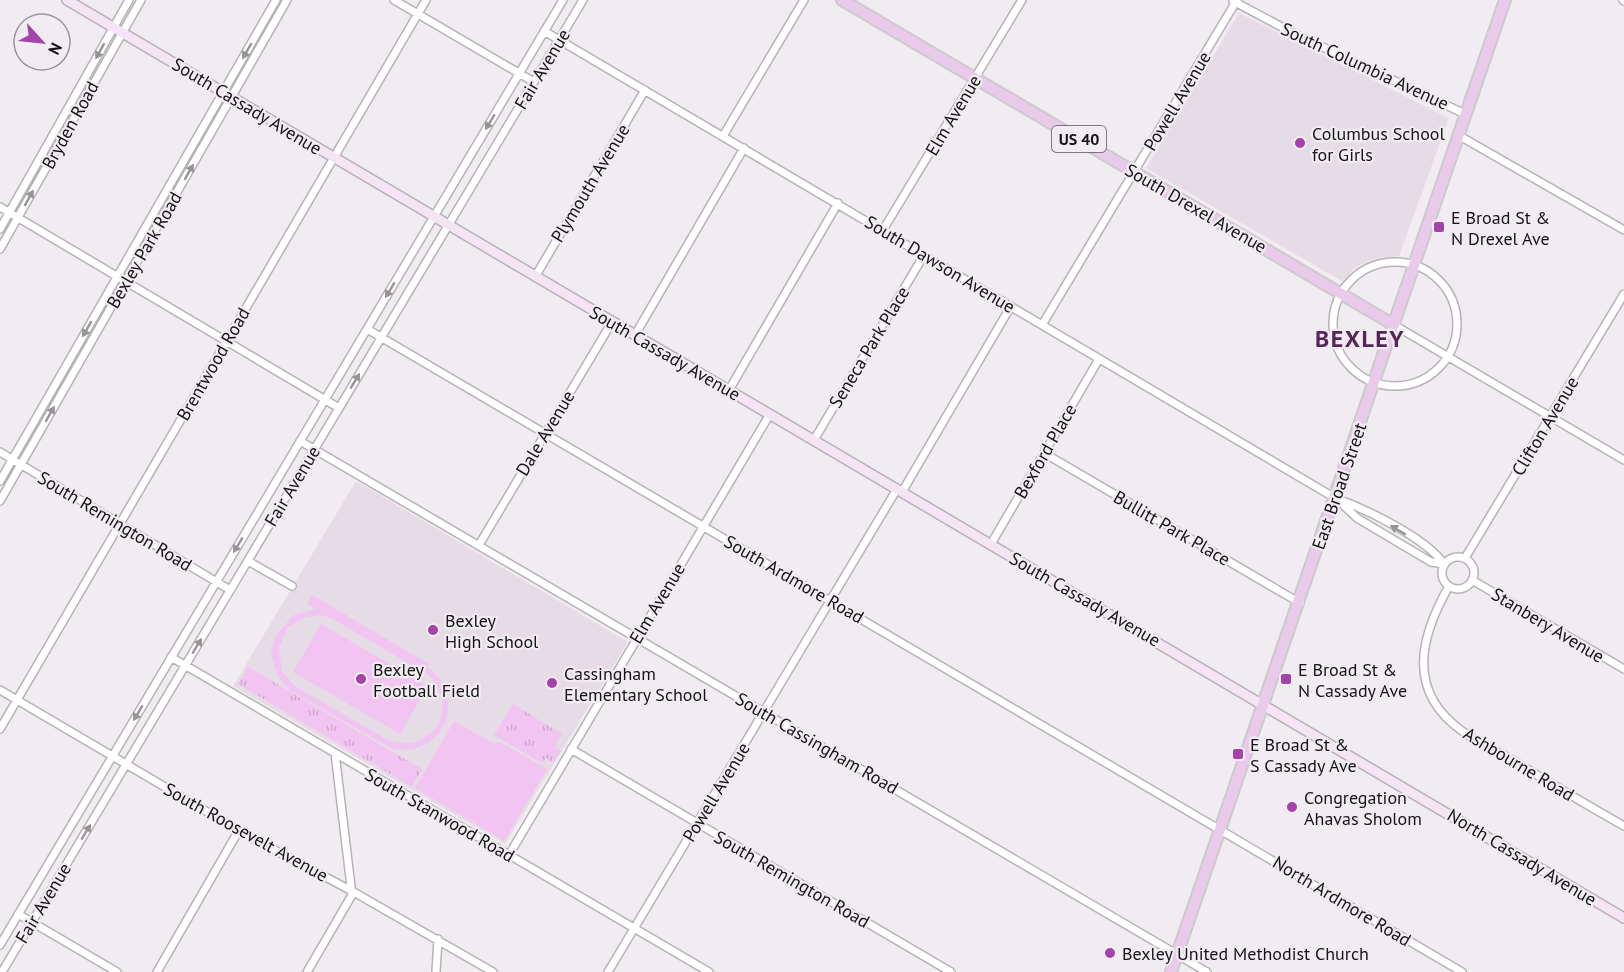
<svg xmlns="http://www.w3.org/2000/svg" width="1624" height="972" viewBox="0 0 1624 972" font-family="'PT Sans',sans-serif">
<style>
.built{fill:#e6dce6}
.grass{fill:url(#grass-tufts)}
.pitch{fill:#f2c4f1;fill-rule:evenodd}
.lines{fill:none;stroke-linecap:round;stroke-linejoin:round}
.street-casing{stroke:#b7b2b6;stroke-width:10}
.secondary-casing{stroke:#b7b2b6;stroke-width:12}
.primary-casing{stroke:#cccbcc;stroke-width:14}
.street{stroke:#fff;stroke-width:7}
.secondary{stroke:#f4e4f4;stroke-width:9}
.primary{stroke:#eacaea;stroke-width:10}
.oneway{fill:#969596}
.poi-dot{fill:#a643a9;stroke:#f1ecf1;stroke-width:2}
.labels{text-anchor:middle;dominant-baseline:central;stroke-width:4.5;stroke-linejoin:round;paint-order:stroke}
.shield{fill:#f1ecf1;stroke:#575557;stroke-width:1.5}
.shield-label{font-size:16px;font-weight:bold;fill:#151415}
.street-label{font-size:18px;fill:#151415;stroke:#f1ecf1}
.poi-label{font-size:18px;fill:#151415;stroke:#f1ecf1;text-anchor:start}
.district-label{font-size:24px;font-weight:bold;letter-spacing:1.5px;fill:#552557;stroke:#f1ecf1}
</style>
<defs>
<pattern id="grass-tufts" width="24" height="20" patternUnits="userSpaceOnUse" patternTransform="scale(1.5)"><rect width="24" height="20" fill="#f2c4f1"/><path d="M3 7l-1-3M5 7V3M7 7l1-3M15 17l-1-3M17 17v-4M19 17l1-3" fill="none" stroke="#cfa8ce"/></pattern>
</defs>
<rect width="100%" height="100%" fill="#f1ecf1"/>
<path class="built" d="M 1239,13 L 1449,118 L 1399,256 L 1373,259 L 1356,267 L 1342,281 L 1146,168 Z
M 356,481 L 628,642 L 505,844 L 233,686 Z"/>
<path class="grass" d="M 248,667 L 422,769 L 412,787 L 238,684 Z
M 513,704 L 562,734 L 555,747 L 561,751 L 553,763 L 546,758 L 542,763 L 494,735 Z"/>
<path class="pitch" d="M 312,595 L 429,664 L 427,667 C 471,696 441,761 391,748 L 291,691 L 278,677 L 271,653 L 275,636 L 294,615 L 316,609 L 307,604 ZM 321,615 L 333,619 L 430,676 C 461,712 430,756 386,739 L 295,686 L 282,672 L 279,647 L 288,627 L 305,617 Z
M 321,624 L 428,686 L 400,734 L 293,672 Z
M 454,721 L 493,743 L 500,742 L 547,769 L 504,841 L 415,788 Z"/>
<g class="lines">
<defs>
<path id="street" d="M 394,0 L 534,82
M 1623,0 L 1624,1
M 1233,1 L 1293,33 L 1465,114
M 544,31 L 1335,498 C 1366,509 1426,538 1444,564
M 1458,135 L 1624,230
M 723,136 L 804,0
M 0,207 L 339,408
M 0,229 L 129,0
M 883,230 L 1022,0
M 0,249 L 141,0
M1333 324a62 62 0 1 1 124 0a62 62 0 1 1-124 0Z
M 535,277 L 645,90
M 1042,325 L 1237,0
M 1394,325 L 1624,460
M 367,329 L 1462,972
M 635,335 L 744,148
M 729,390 L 838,203
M 814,440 L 924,255
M 300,441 L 1207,972
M 0,452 L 230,590
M 1044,453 L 1300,603
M 0,481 L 276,0
M 902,492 L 1011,306
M 0,501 L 287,0
M 1339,501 L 1357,518 L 1431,562 L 1444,564
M 991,544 L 1099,359
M 479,545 L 612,322
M1442 573a16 16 0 1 1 32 0a16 16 0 1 1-32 0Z
M 1465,558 L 1624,294
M 248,561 L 292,586
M 1472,580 L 1624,669
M 1449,586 C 1420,637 1406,691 1462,731 C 1478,742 1497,751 1514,761 C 1550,783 1587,805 1624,826
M 171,657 L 709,972
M 0,690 L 250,837 L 352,891 L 493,972
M 0,729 L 426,0
M 571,749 L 951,972
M 509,855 L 770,414
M 18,914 L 117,972
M 0,945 L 563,0
M 2,972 L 583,0
M 157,972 L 239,830
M 307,972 L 352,895 L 335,753
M 436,972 L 438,939
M 608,972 L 897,489"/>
<path id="secondary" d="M 67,0 L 1624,918"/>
<path id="primary" d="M 842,0 L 1394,325
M 1171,972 L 1505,0"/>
</defs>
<use href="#street" class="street-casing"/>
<use href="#secondary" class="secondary-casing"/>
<use href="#primary" class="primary-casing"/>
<use href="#street" class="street"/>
<use href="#secondary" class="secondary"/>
<use href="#primary" class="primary"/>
</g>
<defs><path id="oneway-solid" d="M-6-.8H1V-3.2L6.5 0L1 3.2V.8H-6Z" transform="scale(1.5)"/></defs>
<g class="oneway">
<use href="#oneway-solid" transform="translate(100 51) rotate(119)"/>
<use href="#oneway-solid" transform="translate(247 51) rotate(120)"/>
<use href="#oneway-solid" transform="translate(490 122) rotate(121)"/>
<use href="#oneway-solid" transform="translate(189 172) rotate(-60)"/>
<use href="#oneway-solid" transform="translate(29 198) rotate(-61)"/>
<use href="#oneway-solid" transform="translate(390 290) rotate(121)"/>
<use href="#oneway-solid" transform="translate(87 329) rotate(120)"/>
<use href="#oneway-solid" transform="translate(355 381) rotate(-59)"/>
<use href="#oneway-solid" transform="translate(50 414) rotate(-60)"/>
<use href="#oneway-solid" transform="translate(1398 530) rotate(-149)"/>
<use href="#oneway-solid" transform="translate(238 545) rotate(121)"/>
<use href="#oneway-solid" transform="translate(197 646) rotate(-59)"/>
<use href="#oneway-solid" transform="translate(138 713) rotate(121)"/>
<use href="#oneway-solid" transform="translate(86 832) rotate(-59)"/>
</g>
<g class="poi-dot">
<circle cx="1300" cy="143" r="6"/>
<rect x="1433" y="221" width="12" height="12" rx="3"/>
<circle cx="433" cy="630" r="6"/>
<circle cx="361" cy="679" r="6"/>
<rect x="1280" y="673" width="12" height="12" rx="3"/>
<circle cx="552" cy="683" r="6"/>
<rect x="1232" y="748" width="12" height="12" rx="3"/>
<circle cx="1292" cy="807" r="6"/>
<circle cx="1110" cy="953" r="6"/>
</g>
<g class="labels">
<rect class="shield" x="1052" y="126" width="54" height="26" rx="4.5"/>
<g class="shield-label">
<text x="1079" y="139">US 40</text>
</g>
<g class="street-label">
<text transform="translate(1365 66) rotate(25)">South Columbia Avenue</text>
<text transform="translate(542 69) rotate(-59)">Fair Avenue</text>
<text transform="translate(1177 101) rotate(-59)">Powell Avenue</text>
<text transform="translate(247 106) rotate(31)">South Cassady Avenue</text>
<text transform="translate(953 115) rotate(-59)">Elm Avenue</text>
<text transform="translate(70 125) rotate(-61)">Bryden Road</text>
<text transform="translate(590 183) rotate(-59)">Plymouth Avenue</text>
<text transform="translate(1196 208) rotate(30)">South Drexel Avenue</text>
<text transform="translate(144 250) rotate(-60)">Bexley Park Road</text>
<text transform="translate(940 264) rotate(31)">South Dawson Avenue</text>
<text transform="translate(869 347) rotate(-59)">Seneca Park Place</text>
<text transform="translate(665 353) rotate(30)">South Cassady Avenue</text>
<text transform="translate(213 364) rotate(-60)">Brentwood Road</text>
<text transform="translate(1545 426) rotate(-59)">Clifton Avenue</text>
<text transform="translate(545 433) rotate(-59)">Dale Avenue</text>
<text transform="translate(1045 451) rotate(-60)">Bexford Place</text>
<text transform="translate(292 486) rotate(-59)">Fair Avenue</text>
<text transform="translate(1339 486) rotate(-71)">East Broad Street</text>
<text transform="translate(115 521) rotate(31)">South Remington Road</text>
<text transform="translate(1172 528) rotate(30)">Bullitt Park Place</text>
<text transform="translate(794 579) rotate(30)">South Ardmore Road</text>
<text transform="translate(1085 599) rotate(30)">South Cassady Avenue</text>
<text transform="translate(657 603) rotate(-59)">Elm Avenue</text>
<text transform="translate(1548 625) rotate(31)">Stanbery Avenue</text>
<text transform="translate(817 743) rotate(30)">South Cassingham Road</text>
<text transform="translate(1519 764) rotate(31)">Ashbourne Road</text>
<text transform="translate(716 792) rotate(-59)">Powell Avenue</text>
<text transform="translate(440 815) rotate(30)">South Stanwood Road</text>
<text transform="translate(246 832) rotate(29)">South Roosevelt Avenue</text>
<text transform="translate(1522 857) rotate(31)">North Cassady Avenue</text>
<text transform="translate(792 879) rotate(30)">South Remington Road</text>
<text transform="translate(1342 901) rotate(31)">North Ardmore Road</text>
<text transform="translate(43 903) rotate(-59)">Fair Avenue</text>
</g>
<g class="poi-label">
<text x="1312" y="133">Columbus School<tspan x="1312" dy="21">for Girls</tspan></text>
<text x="1451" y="217">E Broad St &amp;<tspan x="1451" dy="21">N Drexel Ave</tspan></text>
<text x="445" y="620">Bexley<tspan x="445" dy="21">High School</tspan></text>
<text x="373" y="669">Bexley<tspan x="373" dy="21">Football Field</tspan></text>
<text x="1298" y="669">E Broad St &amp;<tspan x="1298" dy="21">N Cassady Ave</tspan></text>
<text x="564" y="673">Cassingham<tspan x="564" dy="21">Elementary School</tspan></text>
<text x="1250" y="744">E Broad St &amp;<tspan x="1250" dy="21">S Cassady Ave</tspan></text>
<text x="1304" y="797">Congregation<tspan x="1304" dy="21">Ahavas Sholom</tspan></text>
<text x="1122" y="953">Bexley United Methodist Church</text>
</g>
<g class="district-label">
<text x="1360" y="338">BEXLEY</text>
</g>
</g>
<g transform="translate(42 42) rotate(117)"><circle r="28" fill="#f1ecf1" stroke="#999699" stroke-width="1.5"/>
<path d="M0-4.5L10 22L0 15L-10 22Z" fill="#a643a9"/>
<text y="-9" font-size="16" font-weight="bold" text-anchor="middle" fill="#151415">N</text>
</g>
</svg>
